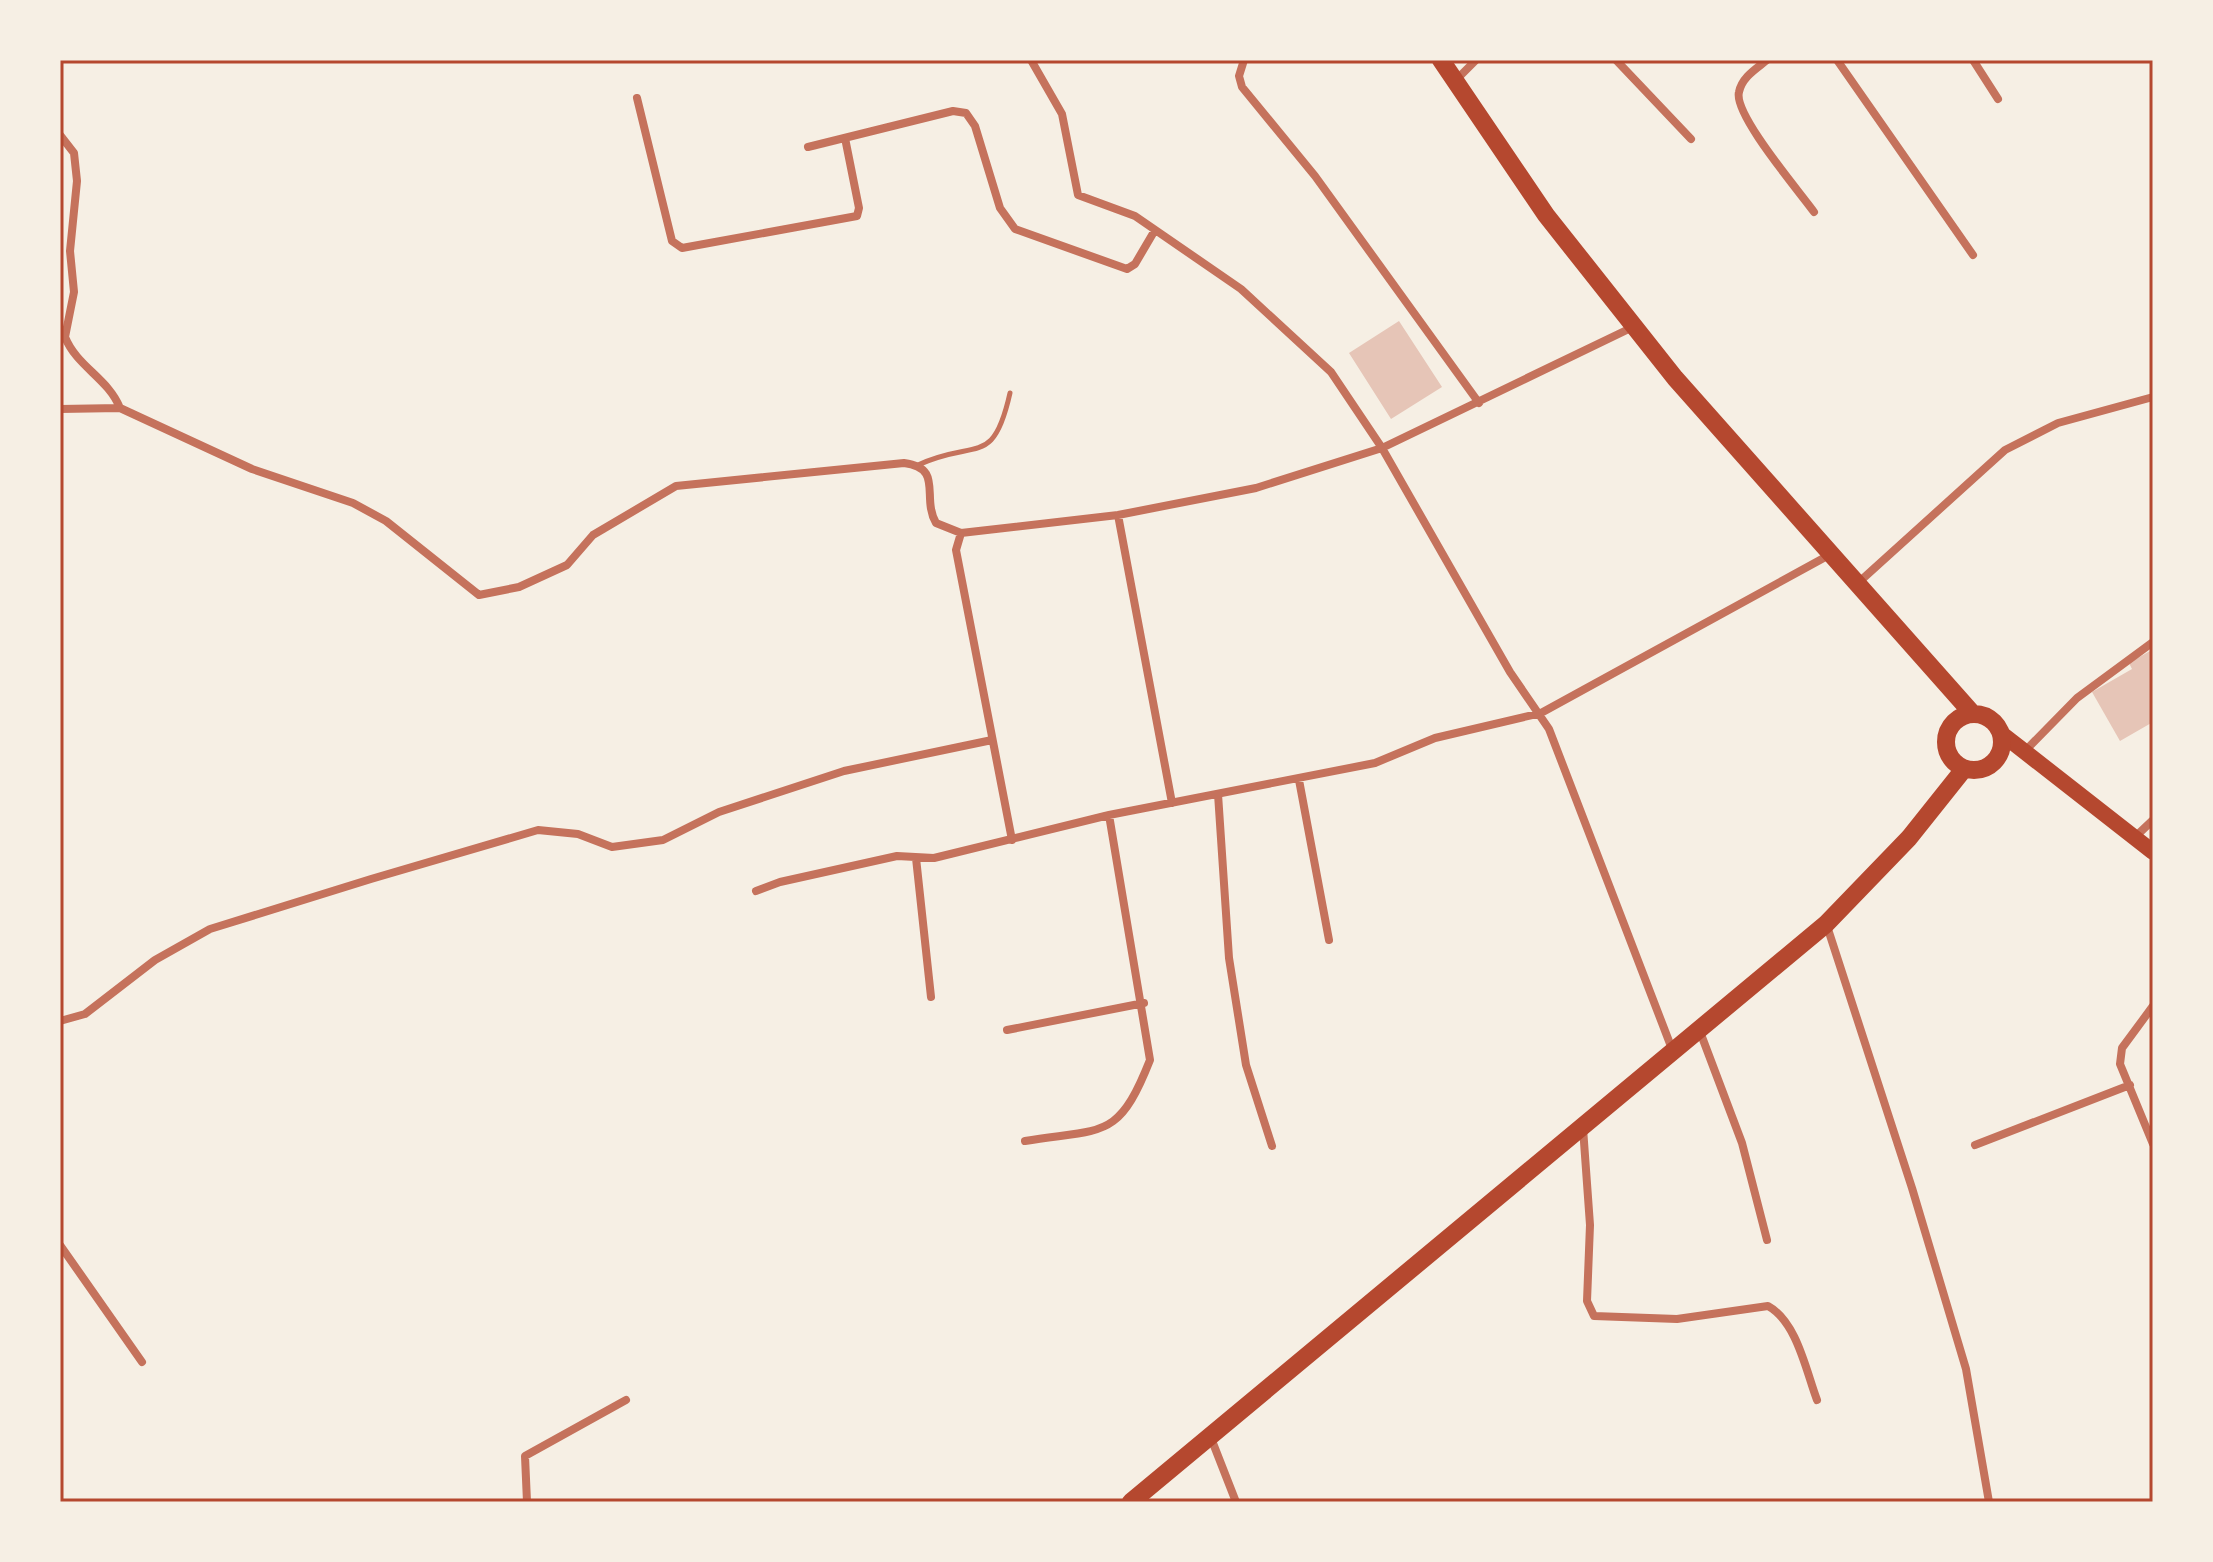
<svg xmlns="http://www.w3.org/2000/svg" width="2213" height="1562" viewBox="0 0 2213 1562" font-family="Commissioner,sans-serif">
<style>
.building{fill:#e6c5b7}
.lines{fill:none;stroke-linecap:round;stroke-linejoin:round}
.service{stroke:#c5725c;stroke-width:5}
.minor{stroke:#c5725c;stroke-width:8}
.secondary{stroke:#b5482f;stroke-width:16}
.trunk{stroke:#b5482f;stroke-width:18}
.neatline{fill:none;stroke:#b5482f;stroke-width:3}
</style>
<rect width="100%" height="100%" fill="#f6efe4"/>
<path class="building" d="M 1399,321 L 1442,387 L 1391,419 L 1349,353 Z
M 2150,651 L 2153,722 L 2120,741 L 2092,692 L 2132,669 L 2129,663 Z"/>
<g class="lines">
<path class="service" d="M 918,465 C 976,438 993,469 1010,393"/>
<path class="minor" d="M 1031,60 L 1062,114 L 1078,195 L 1135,216 L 1241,289 L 1331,372 L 1382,448 L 1510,672 L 1549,729 L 1672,1049
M 1244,60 L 1239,76 L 1242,87 L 1315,176 L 1479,403
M 1616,60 L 1691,139
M 1767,60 C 1756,69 1742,77 1739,92 C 1733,114 1799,191 1814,212
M 1837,60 L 1973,255
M 1973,60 L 1998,99
M 1456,80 L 1476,60
M 637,98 L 672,241 L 682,248 L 857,216 L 859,208 L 845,138
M 60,135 L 74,153 L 77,181 L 70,251 L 74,292 L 65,337 C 77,367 108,378 120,408
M 808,147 L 953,111 L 966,113 L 975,126 L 1000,208 L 1015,229 L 1127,269 L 1135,264 L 1155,230
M 60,409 L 120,408 L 252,469 L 353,503 L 386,521 L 479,595 L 519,587 L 567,565 L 593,535 L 676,486 L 904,463 C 944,468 921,497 936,523 L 961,533
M 1118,515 L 1172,803
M 1858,583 L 2005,450 L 2058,423 L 2153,397
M 2024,752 L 2077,698 L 2153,642
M 1299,780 L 1329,940
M 1218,794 L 1229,958 L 1246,1065 L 1272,1146
M 2135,837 L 2153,820
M 1012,840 L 956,550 L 961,533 L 1118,515 L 1256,488 L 1382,448 L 1633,327
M 916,858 L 931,997
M 756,891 L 780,882 L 897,856 L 934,858 L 1109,815 L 1375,763 L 1435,738 L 1541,713 L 1831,554
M 1827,926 L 1912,1188 L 1966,1369 L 1989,1502
M 2153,1006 L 2122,1048 L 2120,1064 L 2153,1144
M 60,1021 L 85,1014 L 155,960 L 210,929 L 371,879 L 538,830 L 578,834 L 612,847 L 663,840 L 719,812 L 844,771 L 992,740
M 1699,1029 L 1742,1143 L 1767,1240
M 1007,1030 L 1144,1003
M 1583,1128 L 1590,1225 L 1587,1301 L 1594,1316 L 1677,1319 L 1768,1306 C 1797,1322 1806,1371 1817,1400
M 1025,1141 C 1104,1128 1118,1141 1150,1060 L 1109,815
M 1975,1145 L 2130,1085
M 60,1245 L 142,1362
M 1211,1438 L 1236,1502
M 527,1502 L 525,1456 L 626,1400"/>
<path class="secondary" d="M 2002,734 L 2153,852"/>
<path class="trunk" d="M 1441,60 L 1546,215 L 1675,378 L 1972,713
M1946 742a28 28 0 1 1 56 0a28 28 0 1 1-56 0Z
M 1131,1502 L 1826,924 L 1909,838 L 1964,769"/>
</g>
<rect width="2213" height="1562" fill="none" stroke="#f6efe4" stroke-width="124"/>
<rect x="62" y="62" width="2089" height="1438" class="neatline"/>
</svg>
